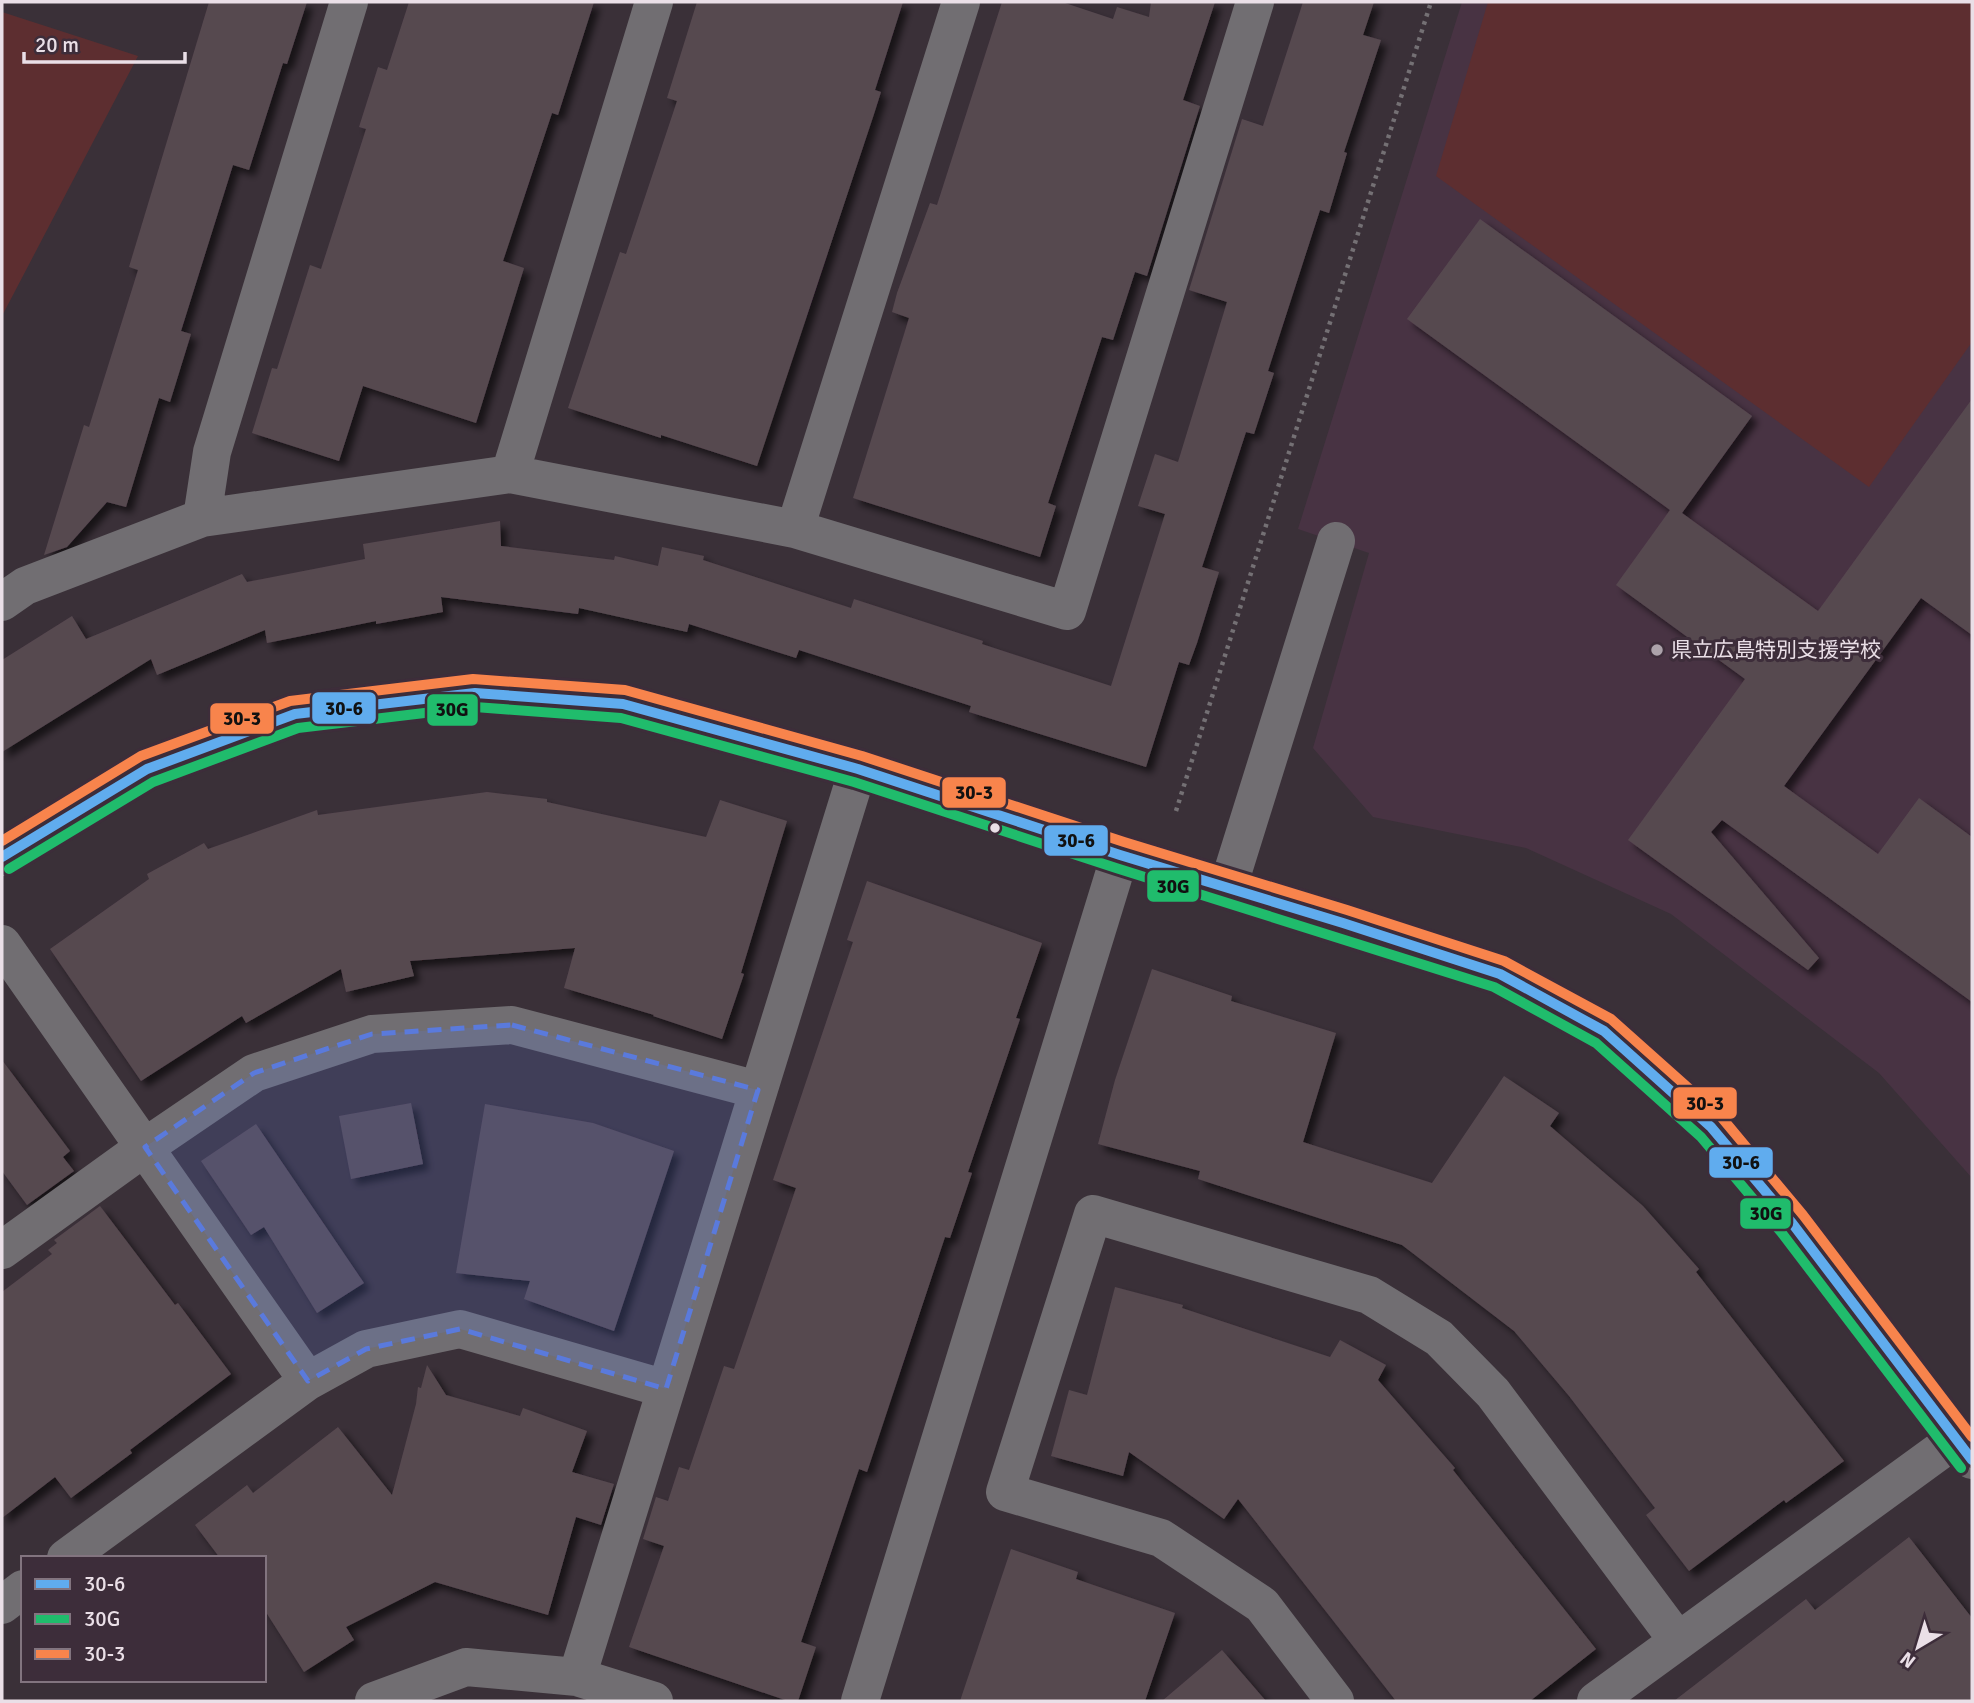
<svg xmlns="http://www.w3.org/2000/svg" width="1974" height="1703" viewBox="0 0 1974 1703" font-family="Signika,'Noto Sans JP',sans-serif">
<style>
.built{fill:#483343}
.green{fill:#5d2e30}
.building{fill:#574850;filter:url(#shadow)}
.lines{fill:none;stroke-linecap:round;stroke-linejoin:round}
.path{stroke:#747074;stroke-width:4.5;stroke-dasharray:3.5 5;stroke-linecap:butt}
.street{stroke:#716e72;stroke-width:38}
.secondary{stroke:#6c676b;stroke-width:38}
.bus-1-casing{stroke:#3d2d3a;stroke-width:16}
.bus-2-casing{stroke:#3d2d3a;stroke-width:16}
.bus-3-casing{stroke:#3d2d3a;stroke-width:16}
.bus-1{stroke:#60acee;stroke-width:10}
.bus-2{stroke:#20bc6c;stroke-width:10}
.bus-3{stroke:#f8844c;stroke-width:10}
.marked{fill:#5a7adc;fill-opacity:0.2;stroke:#5a7adc;stroke-width:5;stroke-dasharray:14 9;stroke-linejoin:round}
.poi-dot{fill:#aca2aa;stroke:#3d2d3a;stroke-width:2.5}
.bus-dot{fill:#eadfe7;stroke:#3d2d3a;stroke-width:2.5}
.labels{text-anchor:middle;dominant-baseline:central;stroke-width:6;stroke-linejoin:round;paint-order:stroke}
.poi-label{font-size:21px;fill:#eadfe7;stroke:#3d2d3a;text-anchor:start}
.line-badge{stroke:#3d2d3a;stroke-width:2.5}
.pale-badge-label{font-size:19px;text-anchor:middle;font-weight:bold;fill:#111}
</style>
<defs>
<filter id="shadow"><feDropShadow dx="6" dy="6" stdDeviation="3.5" flood-color="#0009"/></filter>
</defs>
<rect width="100%" height="100%" fill="#3a3038"/>
<path class="built" d="M 1462,2 L 1972,2 L 1972,1178 L 1879,1073 L 1671,914 L 1526,848 L 1373,817 L 1313,748 L 1369,553 L 1298,529 Z"/>
<path class="green" d="M 1488,2 L 1972,2 L 1972,342 L 1869,487 L 1436,176 Z
M 2,12 L 138,56 L 2,316 Z"/>
<path class="building" d="M 209,2 L 307,2 L 287,64 L 283,63 L 249,170 L 233,165 L 181,331 L 191,334 L 170,402 L 159,398 L 126,507 L 107,502 L 67,547 L 44,555 L 84,425 L 89,427 L 138,270 L 129,267 Z
M 409,2 L 594,2 L 558,115 L 552,113 L 503,261 L 524,268 L 476,423 L 363,386 L 339,461 L 252,433 L 272,368 L 277,369 L 310,265 L 321,269 L 366,129 L 359,127 L 378,67 L 387,70 Z
M 697,2 L 903,2 L 875,90 L 881,92 L 874,114 L 757,466 L 661,435 L 661,438 L 568,408 L 620,252 L 626,254 L 677,101 L 667,98 Z
M 1002,2 L 1062,2 L 1113,19 L 1117,7 L 1149,17 L 1151,2 L 1215,2 L 1183,100 L 1200,106 L 1147,276 L 1135,272 L 1113,340 L 1102,337 L 1048,503 L 1056,506 L 1040,557 L 853,498 L 909,318 L 892,312 L 897,293 L 930,203 L 937,205 Z
M 1303,2 L 1374,2 L 1363,35 L 1381,40 L 1344,152 L 1347,153 L 1329,213 L 1320,210 L 1268,371 L 1274,373 L 1254,434 L 1246,432 L 1202,567 L 1219,572 L 1197,643 L 1189,665 L 1179,662 L 1146,767 L 969,712 L 971,706 L 799,650 L 796,658 L 689,624 L 687,632 L 579,608 L 578,614 L 441,597 L 443,612 L 376,624 L 376,621 L 267,643 L 265,630 L 157,675 L 151,659 L 2,752 L 2,660 L 72,616 L 86,639 L 242,574 L 247,582 L 365,559 L 363,544 L 500,521 L 501,546 L 614,560 L 615,556 L 658,566 L 662,547 L 704,556 L 703,560 L 851,608 L 854,599 L 983,641 L 982,644 L 1111,686 L 1165,514 L 1138,506 L 1155,454 L 1178,462 L 1227,302 L 1189,290 L 1242,119 L 1263,126 Z
M 1480,219 L 1752,416 L 1682,513 L 1818,611 L 1972,399 L 1972,635 L 1921,598 L 1784,786 L 1878,854 L 1919,798 L 1972,837 L 1972,1002 L 1722,820 L 1711,832 L 1819,958 L 1808,970 L 1628,840 L 1745,679 L 1616,585 L 1670,510 L 1407,319 Z
M 487,792 L 547,799 L 547,802 L 706,837 L 720,800 L 787,821 L 741,973 L 744,974 L 722,1039 L 653,1016 L 654,1015 L 564,988 L 575,948 L 410,961 L 414,976 L 346,992 L 341,969 L 246,1023 L 242,1016 L 141,1081 L 50,949 L 149,879 L 147,874 L 204,843 L 208,849 L 317,810 L 318,815 Z
M 867,881 L 1042,943 L 1016,1018 L 1020,1019 L 968,1172 L 972,1173 L 950,1238 L 945,1237 L 867,1472 L 859,1469 L 801,1642 L 816,1647 L 798,1701 L 788,1701 L 629,1647 L 664,1546 L 643,1539 L 656,1497 L 668,1501 L 679,1467 L 689,1470 L 724,1366 L 734,1369 L 796,1188 L 773,1180 L 853,942 L 847,940 Z
M 1152,969 L 1232,996 L 1231,1001 L 1336,1033 L 1303,1142 L 1432,1183 L 1504,1076 L 1559,1113 L 1550,1126 L 1643,1206 L 1699,1269 L 1696,1272 L 1844,1461 L 1786,1503 L 1784,1500 L 1689,1571 L 1646,1515 L 1655,1508 L 1569,1396 L 1514,1331 L 1402,1245 L 1198,1179 L 1200,1171 L 1098,1144 L 1115,1080 Z
M 2,1060 L 70,1151 L 63,1157 L 74,1171 L 27,1205 L 2,1171 Z
M 411,1103 L 423,1164 L 351,1179 L 339,1116 Z
M 485,1104 L 593,1123 L 674,1151 L 614,1331 L 524,1299 L 530,1281 L 456,1273 Z
M 256,1124 L 364,1283 L 317,1313 L 264,1227 L 251,1235 L 201,1161 Z
M 100,1206 L 175,1305 L 178,1303 L 231,1374 L 130,1450 L 132,1453 L 71,1498 L 55,1477 L 2,1518 L 2,1292 L 52,1254 L 48,1250 L 57,1243 L 54,1240 Z
M 1115,1287 L 1183,1305 L 1182,1308 L 1330,1357 L 1340,1340 L 1386,1365 L 1378,1380 L 1455,1468 L 1453,1470 L 1596,1649 L 1530,1701 L 1396,1701 L 1238,1499 L 1224,1519 L 1129,1452 L 1123,1476 L 1051,1456 L 1069,1390 L 1087,1395 Z
M 427,1365 L 446,1395 L 520,1416 L 523,1408 L 587,1431 L 572,1472 L 614,1484 L 601,1525 L 576,1517 L 548,1615 L 435,1582 L 346,1627 L 354,1640 L 304,1672 L 264,1609 L 264,1558 L 220,1558 L 195,1525 L 247,1485 L 253,1493 L 338,1427 L 392,1495 L 416,1404 L 418,1387 L 421,1388 Z
M 1909,1537 L 1972,1618 L 1972,1701 L 1674,1701 L 1806,1599 L 1815,1610 Z
M 1011,1549 L 1078,1572 L 1076,1579 L 1175,1613 L 1145,1701 L 960,1701 Z
M 1222,1650 L 1266,1701 L 1162,1701 Z"/>
<g class="lines">
<path class="path" d="M 1176,811 L 1431,2"/>
<path class="street" d="M 510,474 L 654,2
M 202,518 L 212,452 L 349,2
M 795,529 L 961,2
M 2,602 L 25,586 L 202,518 L 510,474 L 795,529 L 1067,611 L 1255,2
M 1228,887 L 1336,541
M 2,944 L 308,1381
M 2,1250 L 145,1147 L 254,1073 L 372,1034 L 512,1025 L 758,1090
M 66,1558 L 308,1381 L 366,1349 L 460,1329 L 666,1389
M 2,1605 L 23,1589
M 577,1677 L 858,769
M 374,1701 L 466,1667 L 577,1677 L 654,1701
M 860,1701 L 1120,855
M 1335,1701 L 1262,1605 L 1161,1538 L 1005,1492 L 1093,1214 L 1369,1295 L 1439,1338 L 1493,1393 L 1678,1641
M 1596,1701 L 1956,1439"/>
<path class="secondary" d="M 2,857 L 147,769 L 295,714 L 475,693 L 623,704 L 858,769 L 1120,855 L 1343,923 L 1500,974 L 1604,1031 L 1711,1127 L 1792,1223 L 1972,1460"/>
<defs>
<path id="bus-1" d="M 2,857 L 147,769 L 295,714 L 475,693 L 623,704 L 858,769 L 1120,855 L 1343,923 L 1500,974 L 1604,1031 L 1711,1127 L 1792,1223 L 1972,1460"/>
<path id="bus-2" d="M 9,869 L 153,782 L 298,728 L 475,707 L 621,718 L 854,782 L 1116,868 L 1494,987 L 1596,1043 L 1701,1137 L 1781,1232 L 1961,1468"/>
<path id="bus-3" d="M 2,841 L 141,756 L 290,701 L 473,679 L 625,690 L 862,756 L 1124,842 L 1347,910 L 1504,961 L 1611,1019 L 1722,1118 L 1803,1215 L 1972,1437"/>
</defs>
<use href="#bus-1" class="bus-1-casing"/>
<use href="#bus-2" class="bus-2-casing"/>
<use href="#bus-3" class="bus-3-casing"/>
<use href="#bus-1" class="bus-1"/>
<use href="#bus-2" class="bus-2"/>
<use href="#bus-3" class="bus-3"/>
</g>
<path class="marked" d="M 512,1025 L 758,1090 L 666,1389 L 460,1329 L 366,1349 L 308,1381 L 145,1147 L 254,1073 L 372,1034 Z"/>
<circle class="poi-dot" cx="1657" cy="650" r="7"/>
<circle class="bus-dot" cx="995" cy="828" r="6"/>
<g class="labels">
<g class="poi-label">
<text x="1671" y="650">県立広島特別支援学校</text>
</g>
</g>
<g class="line-badge">
<rect x="311" y="691" width="66" height="34" rx="7" fill="#60acee"/>
<rect x="426" y="693" width="53" height="34" rx="7" fill="#20bc6c"/>
<rect x="209" y="702" width="66" height="33" rx="7" fill="#f8844c"/>
<rect x="941" y="776" width="66" height="33" rx="7" fill="#f8844c"/>
<rect x="1043" y="824" width="66" height="33" rx="7" fill="#60acee"/>
<rect x="1146" y="869" width="54" height="34" rx="7" fill="#20bc6c"/>
<rect x="1672" y="1086" width="66" height="34" rx="7" fill="#f8844c"/>
<rect x="1708" y="1146" width="66" height="33" rx="7" fill="#60acee"/>
<rect x="1739" y="1197" width="53" height="33" rx="7" fill="#20bc6c"/>
</g>
<g class="pale-badge-label">
<text x="344" y="715">30-6</text>
<text x="452" y="716">30G</text>
<text x="242" y="725">30-3</text>
<text x="974" y="799">30-3</text>
<text x="1076" y="847">30-6</text>
<text x="1173" y="893">30G</text>
<text x="1705" y="1110">30-3</text>
<text x="1741" y="1169">30-6</text>
<text x="1766" y="1220">30G</text>
</g>
<rect width="1974" height="1703" fill="none" stroke="#eadfe7" stroke-width="7"/>
<rect x="21" y="1556" width="245" height="126" fill="#3d2d3a" stroke="#82747f" stroke-width="2"/>
<rect x="35" y="1579" width="35" height="10" fill="#60acee" stroke="#82747f" stroke-width="2"/>
<text x="84" y="1591" font-size="21" fill="#eadfe7">30-6</text>
<rect x="35" y="1614" width="35" height="10" fill="#20bc6c" stroke="#82747f" stroke-width="2"/>
<text x="84" y="1626" font-size="21" fill="#eadfe7">30G</text>
<rect x="35" y="1649" width="35" height="10" fill="#f8844c" stroke="#82747f" stroke-width="2"/>
<text x="84" y="1661" font-size="21" fill="#eadfe7">30-3</text>
<g transform="translate(1918 1647) rotate(218)" stroke="#3d2d3a" stroke-width="5" paint-order="stroke">
<path d="M0-5L12 26L0 18L-12 26Z" fill="#eadfe7"/>
<text y="-10" font-size="19" font-weight="bold" text-anchor="middle" fill="#eadfe7">N</text>
</g>
<path d="M24 52v10h161v-10" fill="none" stroke="#eadfe7" stroke-width="3.5"/>
<text x="35" y="52" font-size="21" fill="#eadfe7" stroke="#3d2d3a" stroke-width="5" paint-order="stroke">20 m</text>
</svg>
